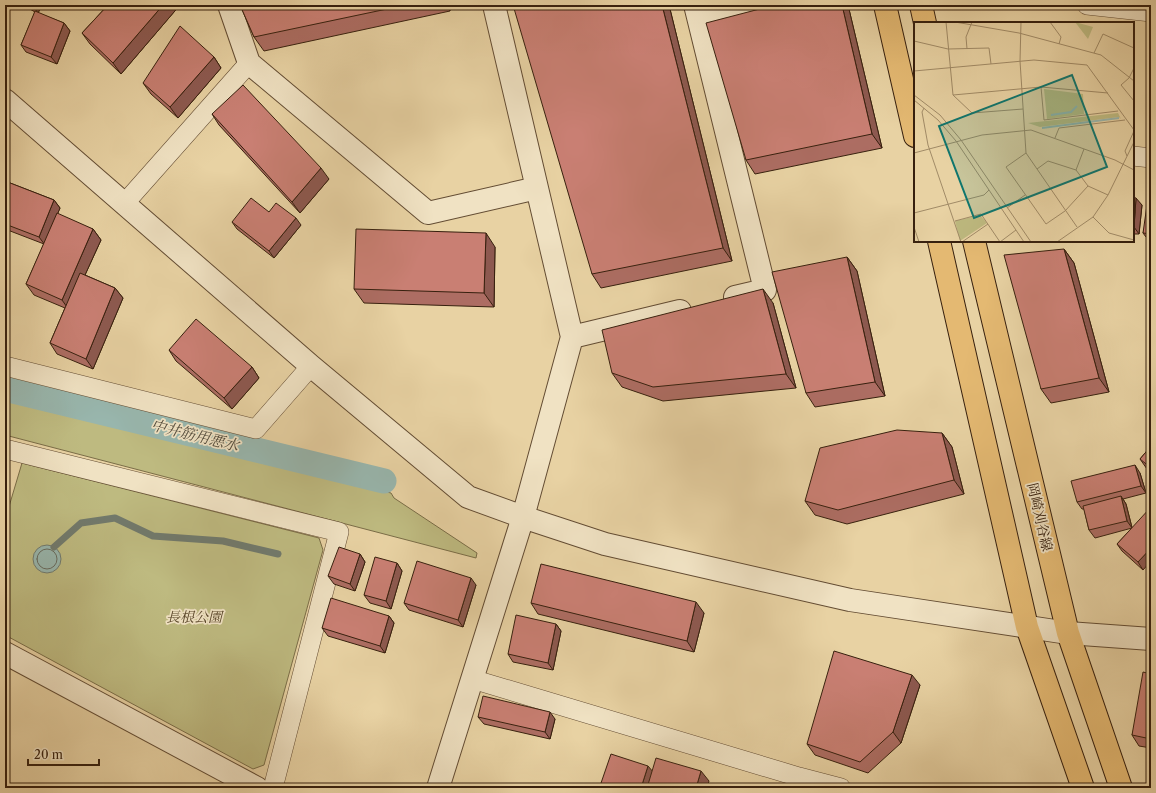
<svg xmlns="http://www.w3.org/2000/svg" width="1156" height="793" viewBox="0 0 1156 793" font-family="'Libre Caslon Text','Noto Serif JP',serif">
<style>
.green{fill:#beba80;stroke:#7a6d47}
.water{fill:#98b6ad;stroke:#717a6d}
.lines{fill:none;stroke-linecap:round;stroke-linejoin:round}
.shore{stroke:#686b5e;stroke-width:1}
.stream{stroke:#717a6d;stroke-width:7}
.canal{stroke:#98b6ad;stroke-width:25}
.minor-casing{stroke:#634c33;stroke-width:20}
.tertiary-casing{stroke:#634c33;stroke-width:24}
.primary-casing{stroke:#37200e;stroke-width:24}
.minor{stroke:#f0e2c3;stroke-width:19}
.tertiary{stroke:#f0e2c3;stroke-width:22}
.primary{stroke:#e4b972;stroke-width:22}
.wall{fill:#ad6d63;stroke:#37200e}
.shaded-wall{fill:#8d5950;stroke:#37200e}
.building{fill:#c97f73;stroke:#37200e}
.labels{text-anchor:middle;dominant-baseline:central;stroke-width:3.5;stroke-linejoin:round;paint-order:stroke}
.street-label{font-size:14px;fill:#37200e;stroke:#f0e2c3}
.park-label{font-size:14px;font-style:italic;fill:#59462a;stroke:#f0e2c3}
.water-label{font-size:15px;font-style:italic;fill:#544d3e;stroke:#f0e2c3}
.inset-river{fill:none;stroke:#98b6ad;stroke-width:2}
.inset-road{fill:none;stroke:#a18b67;stroke-width:1}
.view{fill:#0f766e;fill-opacity:0.15;stroke:#0f766e;stroke-width:2}
.inset-edge{fill:none;stroke:#37200e;stroke-width:2}
</style>
<rect width="100%" height="100%" fill="#e8d2a3"/>
<filter id="stains"><feTurbulence type="fractalNoise" baseFrequency=".005" numOctaves="4"/><feColorMatrix values="0 0 0 0 .2 0 0 0 0 .09 0 0 0 0 .02 0 0 0 .5 -.17"/></filter>
<radialGradient id="worn" r=".72"><stop offset=".6" stop-color="#630" stop-opacity="0"/><stop offset="1" stop-color="#630" stop-opacity=".3"/></radialGradient>
<path class="green" d="M 5,398 L 391,493 L 394,498 L 477,553 L 476,558 L 5,435 Z
M 22,463 L 319,538 L 323,550 L 264,765 L 253,769 L 5,635 L 5,520 Z"/>
<path class="water" d="M33 559a14 14 0 1 1 28 0a14 14 0 1 1-28 0Z"/>
<g class="lines">
<path class="shore" d="M37 559a10 10 0 1 1 20 0a10 10 0 1 1-20 0Z"/>
<path class="stream" d="M 54,547 L 81,523 L 115,518 L 153,536 L 223,541 L 278,554"/>
<path class="canal" d="M 5,389 L 384,481"/>
<defs>
<path id="minor" d="M 1087,5 L 1151,12
M 1133,156 L 1151,158
M 124,204 L 249,63
M 5,366 L 256,429 L 311,366
M 5,449 L 339,532 L 273,788
M 472,679 L 799,777 L 841,788"/>
<path id="tertiary" d="M 229,5 L 249,63 L 428,213 L 537,188
M 695,5 L 765,290 L 735,297
M 700,23 L 772,5
M 5,100 L 311,366 L 468,497 L 523,517 L 605,544 L 850,600 L 1068,633 L 1151,639
M 572,337 L 680,311
M 5,653 L 257,788
M 438,788 L 523,517 L 572,337 L 494,5"/>
<path id="primary" d="M 885,5 L 915,136
M 921,5 L 925,23
M 939,241 L 1027,627 L 1083,788
M 974,241 L 1068,633 L 1121,788"/>
</defs>
<use href="#minor" class="minor-casing"/>
<use href="#tertiary" class="tertiary-casing"/>
<use href="#primary" class="primary-casing"/>
<use href="#minor" class="minor"/>
<use href="#tertiary" class="tertiary"/>
<use href="#primary" class="primary"/>
</g>
<path class="wall" d="M 23,5 L 42,5 L 38,13 L 64,23 L 70,31 L 57,64 L 26,52 L 21,45 L 35,12 Z
M 108,5 L 180,5 L 121,74 L 90,44 L 82,33 Z
M 240,5 L 449,5 L 450,11 L 264,51 L 254,37 Z
M 669,5 L 732,261 L 601,288 L 592,274 Z
M 775,5 L 848,5 L 882,148 L 755,174 L 746,160 Z
M 214,57 L 221,68 L 178,118 L 151,94 L 143,83 Z
M 212,114 L 329,179 L 300,213 L 219,125 Z
M 5,181 L 54,200 L 60,208 L 55,219 L 93,229 L 101,240 L 85,275 L 115,288 L 123,298 L 93,369 L 57,354 L 50,343 L 65,308 L 34,295 L 26,284 L 44,244 L 5,229 Z
M 1133,197 L 1142,205 L 1139,234 L 1133,234 Z
M 1151,206 L 1151,238 L 1146,237 L 1143,233 Z
M 269,212 L 301,225 L 274,258 L 237,229 L 232,222 Z
M 495,247 L 494,307 L 364,303 L 354,289 Z
M 1064,249 L 1074,263 L 1109,392 L 1051,403 L 1041,389 Z
M 847,257 L 857,271 L 885,396 L 815,407 L 806,393 Z
M 773,303 L 796,388 L 663,401 L 622,387 L 612,373 Z
M 169,350 L 252,367 L 259,378 L 232,409 L 176,361 Z
M 942,433 L 952,447 L 964,494 L 847,524 L 815,515 L 805,501 Z
M 1151,446 L 1151,472 L 1147,469 L 1140,459 Z
M 1140,473 L 1146,493 L 1123,499 L 1126,504 L 1143,570 L 1122,551 L 1117,544 L 1132,528 L 1095,538 L 1089,530 L 1084,509 L 1082,509 L 1077,502 Z
M 360,554 L 365,562 L 355,591 L 334,584 L 328,576 Z
M 397,563 L 402,571 L 391,609 L 370,603 L 364,595 Z
M 476,585 L 463,627 L 409,610 L 404,603 Z
M 531,603 L 704,613 L 694,652 L 538,614 Z
M 389,616 L 394,623 L 385,653 L 328,636 L 322,628 Z
M 556,624 L 561,631 L 553,670 L 513,662 L 508,654 Z
M 1151,674 L 1151,748 L 1139,746 L 1132,735 Z
M 920,685 L 901,743 L 868,773 L 815,755 L 807,744 Z
M 478,717 L 555,719 L 550,739 L 484,724 Z"/>
<path class="shaded-wall" d="M 33,5 L 42,5 L 38,13 L 33,6 Z
M 163,5 L 180,5 L 121,74 L 113,63 Z
M 445,5 L 449,5 L 450,11 Z
M 662,5 L 669,5 L 732,261 L 723,248 Z
M 842,5 L 848,5 L 882,148 L 872,134 Z
M 64,23 L 70,31 L 57,64 L 51,57 Z
M 214,57 L 221,68 L 178,118 L 170,107 Z
M 321,168 L 329,179 L 300,213 L 292,202 Z
M 1136,198 L 1142,205 L 1139,234 L 1134,227 Z
M 54,200 L 60,208 L 45,245 L 39,237 Z
M 296,218 L 301,225 L 274,258 L 269,251 Z
M 93,229 L 101,240 L 69,310 L 62,300 Z
M 486,233 L 495,247 L 494,307 L 484,293 Z
M 1064,249 L 1074,263 L 1109,392 L 1099,378 Z
M 847,257 L 857,271 L 885,396 L 875,382 Z
M 115,288 L 123,298 L 93,369 L 86,359 Z
M 763,289 L 773,303 L 796,388 L 786,374 Z
M 252,367 L 259,378 L 232,409 L 224,398 Z
M 942,433 L 952,447 L 964,494 L 954,480 Z
M 1135,465 L 1140,473 L 1146,493 L 1141,486 Z
M 1121,496 L 1126,504 L 1132,528 L 1127,521 Z
M 1151,548 L 1151,561 L 1143,570 L 1138,562 Z
M 360,554 L 365,562 L 355,591 L 350,584 Z
M 397,563 L 402,571 L 391,609 L 386,601 Z
M 471,578 L 476,585 L 463,627 L 458,620 Z
M 696,602 L 704,613 L 694,652 L 687,641 Z
M 389,616 L 394,623 L 385,653 L 380,646 Z
M 556,624 L 561,631 L 553,670 L 548,663 Z
M 912,675 L 920,685 L 901,743 L 893,732 Z
M 550,712 L 555,719 L 550,739 L 545,732 Z
M 648,766 L 654,773 L 649,788 L 641,788 Z
M 701,771 L 709,781 L 707,788 L 696,788 Z"/>
<path class="building" d="M 108,5 L 163,5 L 113,63 L 82,33 Z
M 240,5 L 406,5 L 254,37 Z
M 513,5 L 662,5 L 723,248 L 592,274 Z
M 775,5 L 842,5 L 872,134 L 746,160 L 706,23 Z
M 35,11 L 64,23 L 51,57 L 21,45 Z
M 180,26 L 214,57 L 170,107 L 143,83 Z
M 243,85 L 321,168 L 292,202 L 212,114 Z
M 5,181 L 54,200 L 39,237 L 5,224 Z
M 1133,197 L 1136,198 L 1134,227 L 1133,227 Z
M 251,198 L 269,212 L 276,203 L 296,218 L 269,251 L 232,222 Z
M 1147,205 L 1151,206 L 1151,234 L 1143,233 Z
M 57,213 L 93,229 L 62,300 L 26,284 Z
M 356,229 L 486,233 L 484,293 L 354,289 Z
M 1064,249 L 1099,378 L 1041,389 L 1004,255 Z
M 847,257 L 875,382 L 806,393 L 772,272 Z
M 80,273 L 115,288 L 86,359 L 50,343 Z
M 763,289 L 786,374 L 653,387 L 612,373 L 602,330 Z
M 196,319 L 252,367 L 224,398 L 169,350 Z
M 897,430 L 942,433 L 954,480 L 838,510 L 805,501 L 820,448 Z
M 1151,446 L 1151,468 L 1140,459 Z
M 1135,465 L 1141,486 L 1077,502 L 1071,481 Z
M 1121,496 L 1127,521 L 1089,530 L 1083,506 Z
M 1151,507 L 1151,548 L 1138,562 L 1117,544 Z
M 339,547 L 360,554 L 350,584 L 328,576 Z
M 375,557 L 397,563 L 386,601 L 364,595 Z
M 417,561 L 471,578 L 458,620 L 404,603 Z
M 541,564 L 696,602 L 687,641 L 531,603 Z
M 331,598 L 389,616 L 380,646 L 322,628 Z
M 516,615 L 556,624 L 548,663 L 508,654 Z
M 834,651 L 912,675 L 893,732 L 860,762 L 807,744 Z
M 1143,672 L 1151,674 L 1151,739 L 1132,735 Z
M 483,696 L 550,712 L 545,732 L 478,717 Z
M 611,754 L 648,766 L 641,788 L 605,788 L 600,786 Z
M 656,758 L 701,771 L 696,788 L 647,788 Z"/>
<g class="labels">
<g class="street-label">
<text transform="translate(1040 517) rotate(77)">岡崎刈谷線</text>
</g>
<g class="park-label">
<text x="194" y="617">長根公園</text>
</g>
<g class="water-label">
<text transform="translate(195 435) rotate(14)">中井筋用悪水</text>
</g>
</g>
<g transform="translate(914 22)">
<rect width="220" height="220" fill="#e8d2a3"/>
<path d="M 161,0 L 179,5 L 174,17 ZM 130,67 L 169,72 L 170,92 L 133,97 ZM 204,91 L 207,97 L 205,95 L 126,105 L 114,101 ZM 66,193 L 73,201 L 46,219 L 41,199 Z" fill="#beba80"/>
<path class="inset-river" d="M 137,93 L 157,90 L 163,84M 128,106 L 205,96"/>
<path class="inset-road" d="M 32,0 L 39,73 L 58,91 L 109,87M 41,0 L 105,11 L 187,33 L 220,59M 107,0 L 106,39 L 112,131 L 163,205M 136,0 L 147,15 L 145,22M 0,19 L 34,27 L 75,26 L 77,42M 53,27 L 52,15 L 58,0M 180,31 L 189,12 L 220,26M 0,43 L 0,70M 220,46 L 215,56 L 207,63 L 220,79M 0,49 L 120,38 L 173,43 L 220,108M 127,65 L 130,98 L 204,89M 0,73 L 26,93 L 47,118 L 117,220M 39,73 L 127,65 L 194,71M 0,78 L 24,98 L 42,119 L 110,220M 10,86 L 8,90 L 14,123 L 47,220M 141,116 L 145,106 L 211,98M 0,131 L 68,113 L 117,108 L 201,138 L 220,148M 112,131 L 92,145 L 132,202 L 151,189 L 174,164M 213,134 L 211,129 L 220,109M 123,147 L 134,139 L 162,148 L 174,164 L 194,173M 162,148 L 170,127M 93,186 L 111,173M 0,191 L 70,173 L 75,168M 179,195 L 195,211 L 220,218M 41,199 L 67,192 L 86,220M 0,205 L 5,220M 48,220 L 74,202M 86,220 L 102,208M 143,220 L 179,195 L 194,173 L 220,120"/>
<path class="view" d="M 158,53 L 193,145 L 60,196 L 25,104 Z"/>
<rect width="220" height="220" class="inset-edge"/>
</g>
<rect width="1156" height="793" fill="none" stroke="#e8d2a3" stroke-width="20"/>
<rect x="6" y="6" width="1144" height="781" fill="none" stroke="#37200e" stroke-width="2"/>
<rect x="10" y="10" width="1136" height="773" fill="none" stroke="#37200e"/>
<path d="M28 759v6h71v-6" fill="none" stroke="#37200e" stroke-width="2"/>
<text x="34" y="759" font-size="12" fill="#37200e" stroke="#f0e2c3" stroke-width="3" paint-order="stroke">20 m</text>
<rect width="100%" height="100%" filter="url(#stains)"/>
<rect width="100%" height="100%" fill="url(#worn)"/>
</svg>
